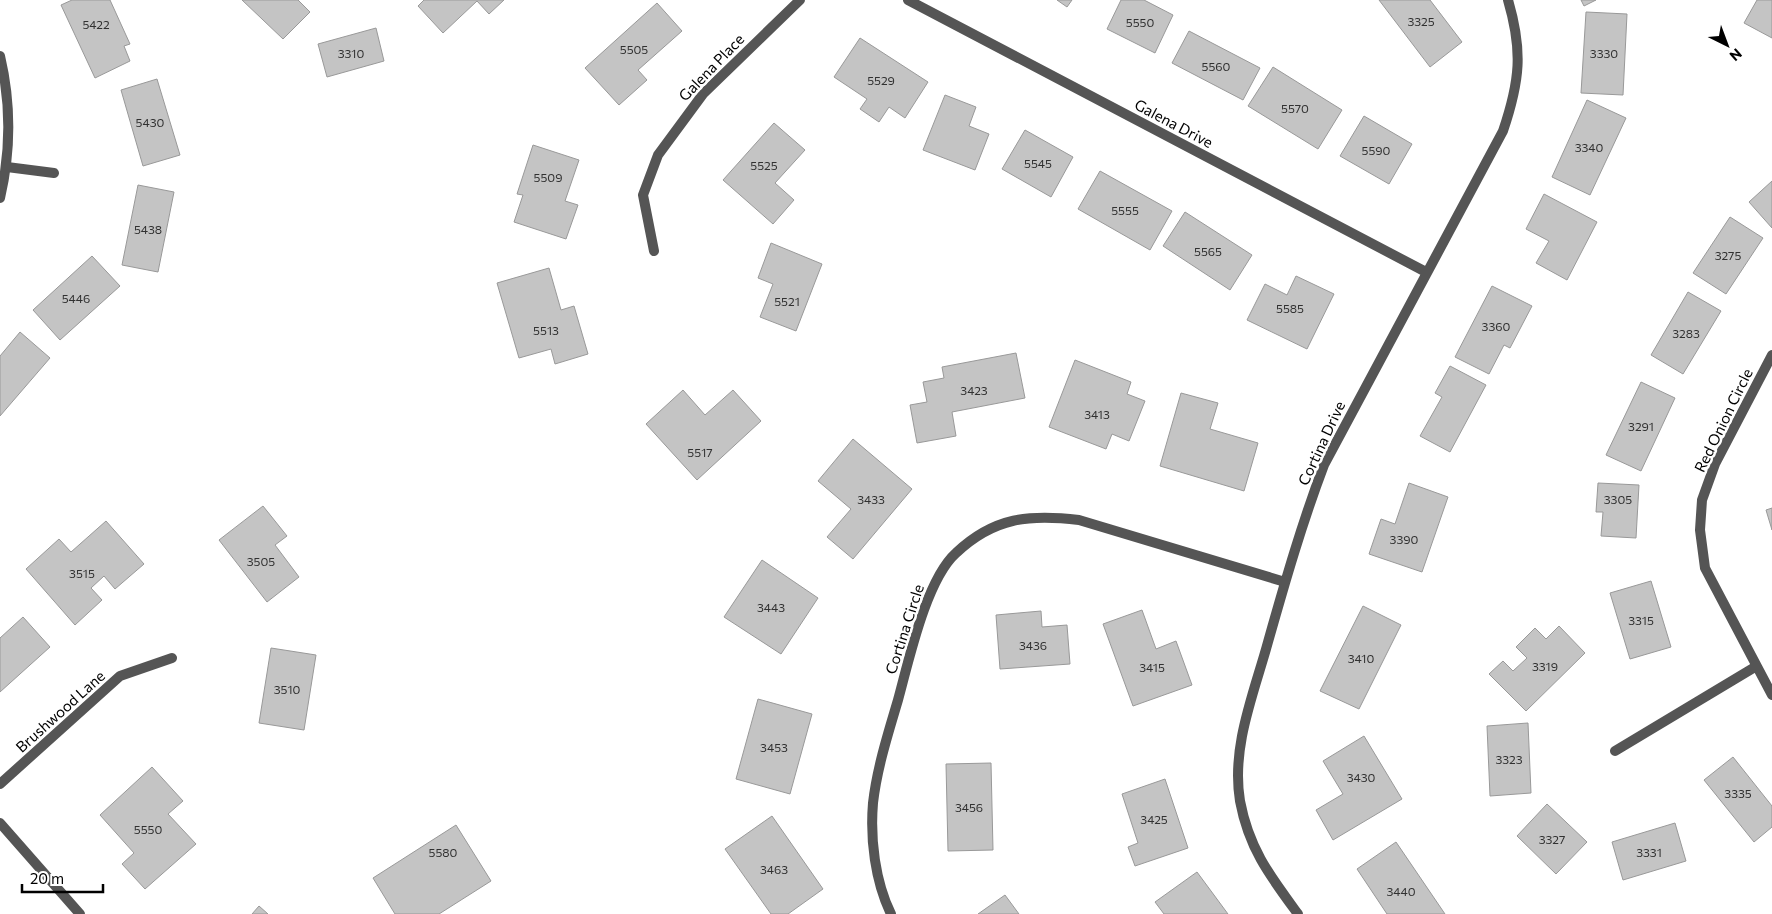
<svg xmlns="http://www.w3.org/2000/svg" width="1772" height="914" viewBox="0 0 1772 914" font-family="Commissioner,sans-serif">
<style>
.building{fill:#c4c4c4;stroke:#999}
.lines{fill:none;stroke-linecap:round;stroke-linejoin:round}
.minor{stroke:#555;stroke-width:10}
.labels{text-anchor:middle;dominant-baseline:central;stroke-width:5;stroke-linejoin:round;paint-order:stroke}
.number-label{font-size:12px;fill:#313131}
.street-label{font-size:15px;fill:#000;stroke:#fff}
</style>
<rect width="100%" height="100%" fill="#fff"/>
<path class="building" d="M 72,0 L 110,0 L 130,44 L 124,46 L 130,61 L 95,78 L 61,5 Z
M 242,0 L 298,0 L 310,12 L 283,39 Z
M 424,0 L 504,0 L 489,14 L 477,1 L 443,33 L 418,6 Z
M 1057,0 L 1072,0 L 1067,7 Z
M 1121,0 L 1144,0 L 1173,15 L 1155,53 L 1107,29 Z
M 1379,0 L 1430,0 L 1462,42 L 1430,67 Z
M 1581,0 L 1596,0 L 1584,6 Z
M 1757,0 L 1772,0 L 1772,38 L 1744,23 Z
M 657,3 L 682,31 L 638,70 L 647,80 L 619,105 L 585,68 Z
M 1586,12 L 1627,14 L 1623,95 L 1581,93 Z
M 376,28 L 384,61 L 327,77 L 318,44 Z
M 1189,31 L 1260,68 L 1243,100 L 1172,63 Z
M 860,38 L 928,82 L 905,118 L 889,107 L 879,122 L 860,109 L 867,99 L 834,77 Z
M 1273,67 L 1342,110 L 1318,149 L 1248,106 Z
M 157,79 L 180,155 L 143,166 L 121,90 Z
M 945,95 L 976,107 L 969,126 L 989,134 L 975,170 L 923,150 Z
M 1587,100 L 1626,118 L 1590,195 L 1552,177 Z
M 1364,116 L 1412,144 L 1389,184 L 1340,156 Z
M 774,123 L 805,150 L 775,183 L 794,200 L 773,224 L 723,180 Z
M 1025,130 L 1073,157 L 1051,197 L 1002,169 Z
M 533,145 L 579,160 L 565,201 L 578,205 L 566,239 L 514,222 L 523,195 L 517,194 Z
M 1100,171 L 1172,211 L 1150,250 L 1078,209 Z
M 1772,181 L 1772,228 L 1749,202 Z
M 138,185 L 174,192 L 158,272 L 122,265 Z
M 1544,194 L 1597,222 L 1567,280 L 1536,263 L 1549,241 L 1526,229 Z
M 1185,212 L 1252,255 L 1230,290 L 1163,246 Z
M 1730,217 L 1763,238 L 1726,294 L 1693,273 Z
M 771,243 L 822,264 L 796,331 L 760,317 L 773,284 L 758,278 Z
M 92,256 L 120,286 L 60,340 L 33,310 Z
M 549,268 L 561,310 L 574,306 L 588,354 L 555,364 L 551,349 L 519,358 L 497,283 Z
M 1296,276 L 1334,294 L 1307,349 L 1247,320 L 1265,284 L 1287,295 Z
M 1492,286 L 1532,306 L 1510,348 L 1504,345 L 1489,374 L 1455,357 Z
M 1688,292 L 1721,311 L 1683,374 L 1651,355 Z
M 20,332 L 50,358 L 0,416 L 0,356 Z
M 1016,353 L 1025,398 L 952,412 L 956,436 L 917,443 L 910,405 L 927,402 L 923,382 L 944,378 L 942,367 Z
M 1075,360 L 1131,382 L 1127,394 L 1145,401 L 1129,441 L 1112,434 L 1106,449 L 1049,427 Z
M 1450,366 L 1486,385 L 1450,452 L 1420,436 L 1442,397 L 1435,393 Z
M 1641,382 L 1675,398 L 1641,471 L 1606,455 Z
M 683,390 L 705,415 L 733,390 L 761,421 L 697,480 L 646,424 Z
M 1181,393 L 1218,403 L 1210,429 L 1258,443 L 1244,491 L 1160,466 Z
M 853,439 L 912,489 L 853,559 L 827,537 L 851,509 L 818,481 Z
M 1409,483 L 1448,497 L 1422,572 L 1369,554 L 1381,519 L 1395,524 Z
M 1598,483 L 1639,485 L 1636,538 L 1601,536 L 1603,512 L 1596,512 Z
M 263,506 L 287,536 L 275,545 L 299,577 L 267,602 L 219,540 Z
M 1772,508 L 1772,530 L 1766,510 Z
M 106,521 L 144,564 L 115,589 L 104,576 L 91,588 L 102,600 L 75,625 L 26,569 L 59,539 L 71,552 Z
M 762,560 L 818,598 L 781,654 L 724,617 Z
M 1651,581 L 1671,647 L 1630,659 L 1610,593 Z
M 1363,606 L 1401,625 L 1359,709 L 1320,691 Z
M 1142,610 L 1156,649 L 1176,641 L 1192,685 L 1133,706 L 1103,624 Z
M 1041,611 L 1042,627 L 1067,625 L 1070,664 L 1000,669 L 996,615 Z
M 23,617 L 50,647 L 0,692 L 0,638 Z
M 1559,626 L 1585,653 L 1526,711 L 1489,674 L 1503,661 L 1513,671 L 1527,658 L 1516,647 L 1535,628 L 1546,639 Z
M 271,648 L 316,655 L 304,730 L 259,723 Z
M 758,699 L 812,714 L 790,794 L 736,779 Z
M 1528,723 L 1531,793 L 1490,796 L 1487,726 Z
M 1364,736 L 1402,799 L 1333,840 L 1316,810 L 1343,794 L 1323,761 Z
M 1733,757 L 1772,806 L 1772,827 L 1754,842 L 1704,780 Z
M 991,763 L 993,850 L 948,851 L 946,764 Z
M 152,767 L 183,801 L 168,814 L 196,844 L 145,889 L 122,864 L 134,853 L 100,815 Z
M 1165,779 L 1188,848 L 1135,866 L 1128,847 L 1138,843 L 1122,794 Z
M 1547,804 L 1587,842 L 1556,874 L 1517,836 Z
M 772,816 L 823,889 L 788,914 L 771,914 L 725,849 Z
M 1675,823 L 1686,861 L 1623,880 L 1612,842 Z
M 456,825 L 491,881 L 439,914 L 395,914 L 373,878 Z
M 1396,842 L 1445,914 L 1387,914 L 1357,869 Z
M 1197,872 L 1228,914 L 1164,914 L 1155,902 Z
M 1005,895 L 1019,914 L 978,914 Z
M 259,906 L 268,914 L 252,914 Z"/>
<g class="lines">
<path class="minor" d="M 908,0 L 1426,272
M 0,56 C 11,103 11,151 0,198
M 7,167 L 54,173
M 654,251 L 643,195 L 658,155 L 703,94 L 800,0
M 1772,355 L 1715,464 L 1702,500 L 1700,530 L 1705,568 L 1772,695
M 1615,751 L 1755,667
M 0,784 L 120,676 L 172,658
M 0,823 L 80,914
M 891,914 C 875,881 870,839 873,803 C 877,768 888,734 898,700 C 909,660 926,580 956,553 C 994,517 1030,514 1079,520 L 1285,582
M 1298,914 C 1270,876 1249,849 1240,801 C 1231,747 1254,693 1268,642 C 1285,582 1302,523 1324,465 L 1503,131 C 1520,81 1523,51 1508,0"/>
</g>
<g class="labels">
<g class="number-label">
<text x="1421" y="21">3325</text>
<text x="1140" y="22">5550</text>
<text x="96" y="24">5422</text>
<text x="634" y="49">5505</text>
<text x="351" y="53">3310</text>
<text x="1604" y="53">3330</text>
<text x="1216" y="66">5560</text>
<text x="881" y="80">5529</text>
<text x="1295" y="108">5570</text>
<text x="150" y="122">5430</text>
<text x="1589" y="147">3340</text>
<text x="1376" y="150">5590</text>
<text x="1038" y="163">5545</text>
<text x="764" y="165">5525</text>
<text x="548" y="177">5509</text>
<text x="1125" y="210">5555</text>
<text x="148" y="229">5438</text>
<text x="1208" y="251">5565</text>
<text x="1728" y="255">3275</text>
<text x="76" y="298">5446</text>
<text x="787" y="301">5521</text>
<text x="1290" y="308">5585</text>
<text x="1496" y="326">3360</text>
<text x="546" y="330">5513</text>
<text x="1686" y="333">3283</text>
<text x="974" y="390">3423</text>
<text x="1097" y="414">3413</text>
<text x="1641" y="426">3291</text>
<text x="700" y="452">5517</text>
<text x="871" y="499">3433</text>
<text x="1618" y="499">3305</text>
<text x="1404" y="539">3390</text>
<text x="261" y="561">3505</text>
<text x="82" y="573">3515</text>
<text x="771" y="607">3443</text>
<text x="1641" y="620">3315</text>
<text x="1033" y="645">3436</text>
<text x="1361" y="658">3410</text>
<text x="1545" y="666">3319</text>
<text x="1152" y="667">3415</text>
<text x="287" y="689">3510</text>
<text x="774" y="747">3453</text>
<text x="1509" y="759">3323</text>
<text x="1361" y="777">3430</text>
<text x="1738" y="793">3335</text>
<text x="969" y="807">3456</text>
<text x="1154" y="819">3425</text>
<text x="148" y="829">5550</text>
<text x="1552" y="839">3327</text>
<text x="443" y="852">5580</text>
<text x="1649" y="852">3331</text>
<text x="774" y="869">3463</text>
<text x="1401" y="891">3440</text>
</g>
<g class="street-label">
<text transform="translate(711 67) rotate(-46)">Galena Place</text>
<text transform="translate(1174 123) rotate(28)">Galena Drive</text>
<text transform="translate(1723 420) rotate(-64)">Red Onion Circle</text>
<text transform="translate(1321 443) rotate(-65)">Cortina Drive</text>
<text transform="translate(904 629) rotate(-72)">Cortina Circle</text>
<text transform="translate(60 711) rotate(-42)">Brushwood Lane</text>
</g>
</g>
<g transform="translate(1727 45) rotate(138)" stroke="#ffffff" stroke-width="4" paint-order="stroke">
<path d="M0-4L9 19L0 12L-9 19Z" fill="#000000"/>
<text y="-8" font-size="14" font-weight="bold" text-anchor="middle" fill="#000000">N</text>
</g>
<path d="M22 884v8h81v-8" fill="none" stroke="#000000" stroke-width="2.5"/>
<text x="30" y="884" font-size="15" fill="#000000" stroke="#ffffff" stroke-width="4" paint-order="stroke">20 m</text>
</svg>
